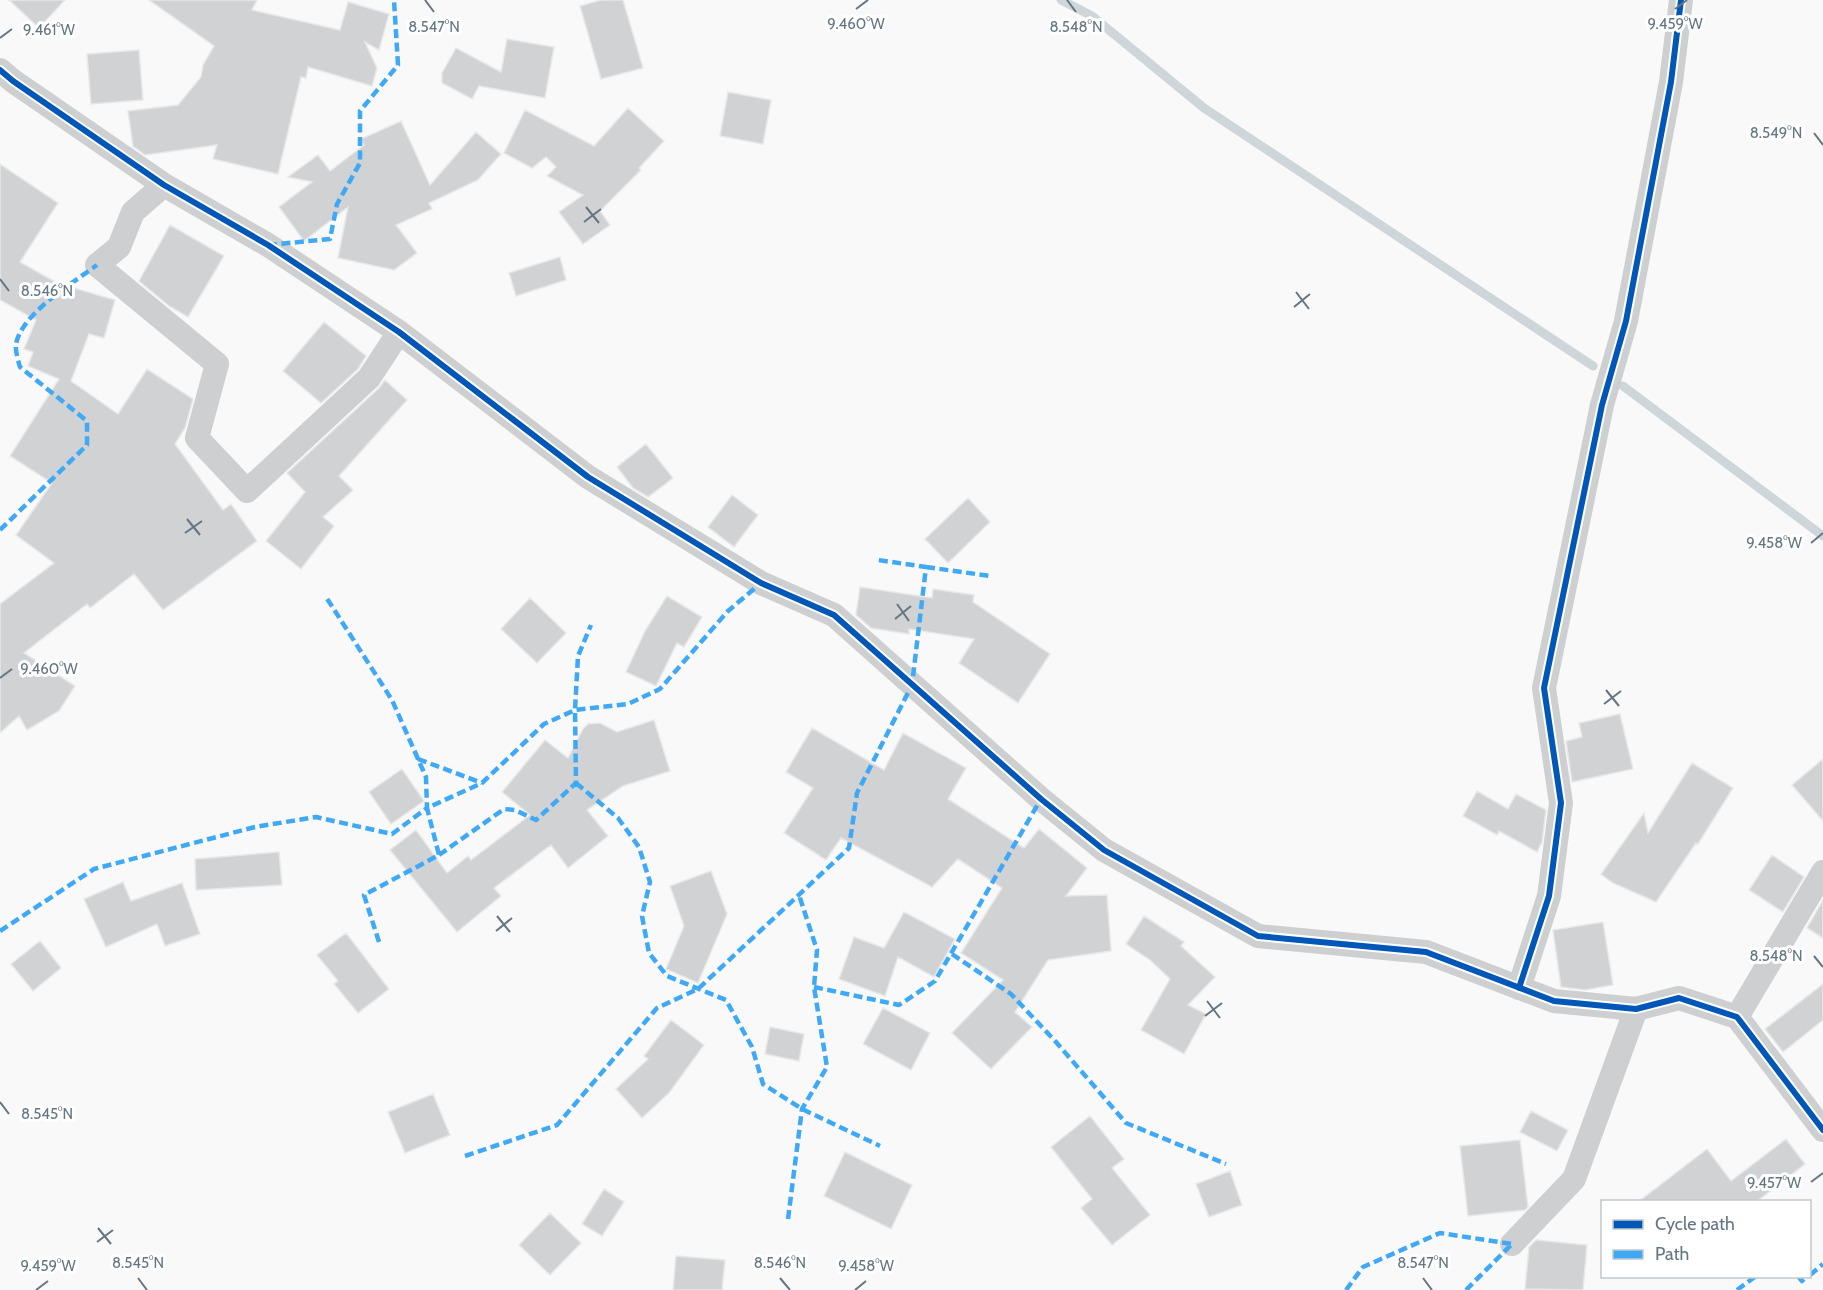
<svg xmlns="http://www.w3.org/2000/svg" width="1823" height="1290" viewBox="0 0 1823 1290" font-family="Cabin,sans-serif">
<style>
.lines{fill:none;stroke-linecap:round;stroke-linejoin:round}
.stream{stroke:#ced6d9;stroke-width:9}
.building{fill:#d0d2d3;stroke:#e8e8e8;stroke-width:1.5}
.minor{stroke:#cecfd0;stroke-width:24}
.quiet{stroke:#3fa9f5;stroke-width:4.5;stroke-dasharray:9 4.5;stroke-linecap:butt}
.cycleway-casing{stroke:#fff;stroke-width:10}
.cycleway{stroke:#0057b8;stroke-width:6}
.ticks{fill:none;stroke:#657683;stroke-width:2}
.ticks-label{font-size:15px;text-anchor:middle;fill:#657683;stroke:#fff;stroke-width:6;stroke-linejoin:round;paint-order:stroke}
</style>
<rect width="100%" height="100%" fill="#f9f9f9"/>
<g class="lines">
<path class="stream" d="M 1061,0 L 1092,16 L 1204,108 L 1593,366
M 1623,386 L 1823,536"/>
</g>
<path class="building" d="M 9,0 L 65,0 L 39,28 Z
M 149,0 L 257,0 L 252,10 L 340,30 L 348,2 L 389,14 L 379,50 L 365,42 L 377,68 L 372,86 L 308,67 L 306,78 L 301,77 L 278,174 L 213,159 L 217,145 L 145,155 L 133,146 L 128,111 L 178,105 L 201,77 L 203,65 L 214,46 Z
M 601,0 L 623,0 L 643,68 L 601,79 L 580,6 Z
M 507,39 L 554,47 L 545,98 L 479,86 L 472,99 L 442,83 L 442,73 L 456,48 L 501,72 Z
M 139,50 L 143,100 L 91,104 L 87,54 Z
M 728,92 L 771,100 L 763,144 L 720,136 Z
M 628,108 L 664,141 L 639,168 L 641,170 L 600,211 L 610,225 L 583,244 L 559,212 L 583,195 L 547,176 L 556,167 L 546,157 L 532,168 L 504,153 L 525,110 L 594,146 Z
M 401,121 L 430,185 L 476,132 L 501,154 L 478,180 L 429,203 L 432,209 L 396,225 L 417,253 L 394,270 L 338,258 L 348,207 L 304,241 L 279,207 L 312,182 L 288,177 L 318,155 L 330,171 L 364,145 L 361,139 Z
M 0,164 L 58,203 L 20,262 L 57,283 L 115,300 L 104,338 L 89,334 L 71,381 L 118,414 L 147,369 L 193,399 L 185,428 L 175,444 L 223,510 L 231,504 L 257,541 L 163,610 L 134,574 L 90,608 L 87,604 L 24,653 L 75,686 L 59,711 L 27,730 L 19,716 L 0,733 L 0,604 L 54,563 L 16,535 L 52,483 L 10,456 L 59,379 L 28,366 L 33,352 L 24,349 L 36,320 L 0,300 Z
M 170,225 L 224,256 L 188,317 L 169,306 L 139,281 Z
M 560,257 L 566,280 L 516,296 L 509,273 Z
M 324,322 L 366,356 L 358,369 L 321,403 L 283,371 Z
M 385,380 L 407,400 L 339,476 L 353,490 L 323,517 L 334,526 L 301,569 L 266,541 L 305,492 L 287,473 L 379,388 Z
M 646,444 L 673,478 L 648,497 L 633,488 L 617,467 Z
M 732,495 L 758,515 L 734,547 L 708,527 Z
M 968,498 L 990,522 L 948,563 L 925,539 Z
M 860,587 L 932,598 L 933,589 L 974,595 L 973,602 L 1050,654 L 1018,703 L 959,663 L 974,639 L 909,629 L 909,634 L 871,628 L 856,615 Z
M 667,596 L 702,617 L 684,647 L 677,643 L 656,686 L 626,672 L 645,631 Z
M 530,598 L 566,633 L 537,663 L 501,629 Z
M 1620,714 L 1633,769 L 1572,782 L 1566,741 L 1582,737 L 1579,723 Z
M 654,720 L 670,771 L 623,786 L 587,810 L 608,836 L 568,868 L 551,845 L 494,888 L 501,896 L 457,932 L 390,850 L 416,830 L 447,873 L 468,856 L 471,860 L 530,815 L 502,792 L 545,740 L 568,758 L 583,729 L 588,724 L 600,723 L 617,732 Z
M 812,728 L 884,770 L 903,733 L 966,768 L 948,799 L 1024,848 L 1039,829 L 1087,868 L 1066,896 L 1107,895 L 1111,951 L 1048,960 L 1015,1012 L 1032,1027 L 991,1069 L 952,1033 L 1003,980 L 961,953 L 1002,888 L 958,859 L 932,887 L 841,838 L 826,860 L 784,833 L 813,788 L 786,772 Z
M 1823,759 L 1823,821 L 1792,785 Z
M 1692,763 L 1733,788 L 1698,844 L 1696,843 L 1656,902 L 1613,883 L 1601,874 L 1644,813 L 1648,833 Z
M 402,769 L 424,801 L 391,824 L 369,792 Z
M 1477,791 L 1508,809 L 1516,794 L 1546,810 L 1542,842 L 1537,852 L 1499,831 L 1497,835 L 1463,816 Z
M 279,852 L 282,885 L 196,890 L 195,859 Z
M 1772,855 L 1804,877 L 1783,912 L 1749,890 Z
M 711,871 L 727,914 L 698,983 L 666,969 L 684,926 L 670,886 Z
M 123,882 L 131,901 L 182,883 L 200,934 L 165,946 L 157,924 L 106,947 L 84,899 Z
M 1823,900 L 1823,938 L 1807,928 Z
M 904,912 L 955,939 L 934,977 L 898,957 L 885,996 L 839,979 L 854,937 L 884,948 Z
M 1144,916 L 1184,942 L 1181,946 L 1215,977 L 1188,1005 L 1206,1014 L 1184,1054 L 1141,1030 L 1170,979 L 1150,960 L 1126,944 Z
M 1603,922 L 1613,985 L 1585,990 L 1561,987 L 1553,930 Z
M 346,933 L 389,989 L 358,1013 L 334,984 L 338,981 L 317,955 Z
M 40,941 L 61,968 L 33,991 L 11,964 Z
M 1823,984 L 1823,1020 L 1783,1052 L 1765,1029 Z
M 883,1008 L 930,1033 L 911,1070 L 863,1044 Z
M 671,1020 L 704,1045 L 669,1093 L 642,1118 L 616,1089 L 648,1059 L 644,1056 Z
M 770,1027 L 804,1034 L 799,1061 L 765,1054 Z
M 433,1094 L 450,1135 L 405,1153 L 388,1112 Z
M 1531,1111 L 1568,1130 L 1557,1151 L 1520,1132 Z
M 1090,1116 L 1124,1159 L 1112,1168 L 1150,1215 L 1112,1245 L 1081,1208 L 1092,1199 L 1051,1147 Z
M 1786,1139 L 1805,1164 L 1756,1202 L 1638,1202 L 1707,1149 L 1731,1181 Z
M 1520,1140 L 1528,1207 L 1525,1210 L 1468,1216 L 1460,1146 Z
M 845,1152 L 912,1185 L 891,1229 L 824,1196 Z
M 1230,1171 L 1242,1205 L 1209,1217 L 1196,1184 Z
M 604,1189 L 624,1202 L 602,1236 L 582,1224 Z
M 550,1213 L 581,1243 L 550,1275 L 519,1245 Z
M 1536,1240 L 1587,1245 L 1583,1290 L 1525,1289 L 1529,1247 Z
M 676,1256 L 725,1260 L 722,1290 L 673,1290 Z"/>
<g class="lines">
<path class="minor" d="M 0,70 L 13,81 L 164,185 L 268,245 L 399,332 L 588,477 L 761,583 L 834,615 L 1041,799 L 1104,850 L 1258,936 L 1426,952 L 1554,1001 L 1636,1009 L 1679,998 L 1737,1017 L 1823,1130
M 164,185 L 133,212 L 119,247 L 97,265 L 217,364 L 197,438 L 247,491 L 369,378 L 399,332
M 1519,988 L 1549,896 L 1561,803 L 1544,688 L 1602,405 L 1626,321 L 1671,82 L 1681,0
M 1737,1017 L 1823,872
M 1512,1244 L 1574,1179 L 1636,1009"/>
<path class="quiet" d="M 268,245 L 330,239 L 337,204 L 360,163 L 360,111 L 398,65 L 394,0
M 0,530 L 87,445 L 87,421 L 20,367 C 18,360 15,350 16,344 C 22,313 73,283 97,265
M 926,567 L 990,576
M 418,759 L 482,783
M 576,783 L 618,818 L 639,847 L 650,882 L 642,916 L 649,953 L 667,976 L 726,1000 L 752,1047 L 763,1084 L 802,1109 L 880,1146
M 439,855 L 504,809 L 515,810 L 536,820 L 576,783 L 575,710 L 628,704 L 660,689 L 728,611 L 761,583
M 0,931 L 94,869 L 255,827 L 316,817 L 392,834 L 427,808 L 426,777 L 392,700 L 326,597
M 379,942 L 364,895 L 439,855 L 427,808 L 482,783 L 544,724 L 575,710 L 578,656 L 591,625
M 952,954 L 1011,994 L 1056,1042 L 1126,1123 L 1226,1164
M 814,987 L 899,1005 L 935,981 L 1041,799
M 465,1156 L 557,1125 L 657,1008 L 698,989 L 849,848 L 857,793 L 912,685 L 926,567 L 878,560
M 788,1219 L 802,1109 L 827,1067 L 814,987 L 817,950 L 799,895
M 1810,1275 L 1823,1264
M 1798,1276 L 1802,1281 L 1807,1276
M 1346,1290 L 1363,1267 L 1440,1233 L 1512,1244
M 1466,1290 L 1512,1244
M 1737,1290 L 1756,1276"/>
<defs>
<path id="cycleway" d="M 0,70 L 13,81 L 164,185 L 268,245 L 399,332 L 588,477 L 761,583 L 834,615 L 1041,799 L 1104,850 L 1258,936 L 1426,952 L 1554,1001 L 1636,1009 L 1679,998 L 1737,1017 L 1823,1130
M 1519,988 L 1549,896 L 1561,803 L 1544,688 L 1602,405 L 1626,321 L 1671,82 L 1681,0"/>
</defs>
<use href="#cycleway" class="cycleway-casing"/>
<use href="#cycleway" class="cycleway"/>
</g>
<path class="ticks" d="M 425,0 L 434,12M 1067,0 L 1076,12M 856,9 L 868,0M 1675,9 L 1687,0M 0,38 L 12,29M 1814,133 L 1823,145M 586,207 L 599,223M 584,222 L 601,209M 0,279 L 9,291M 1296,292 L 1309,309M 1294,307 L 1310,294M 187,519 L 200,535M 185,533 L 202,521M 1811,543 L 1823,533M 897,604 L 909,621M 895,619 L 911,606M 0,678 L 12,669M 1606,690 L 1619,706M 1604,704 L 1621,691M 497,916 L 510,932M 496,931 L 512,918M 1814,956 L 1823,967M 1207,1001 L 1220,1018M 1205,1016 L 1222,1003M 0,1102 L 9,1114M 1811,1182 L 1823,1173M 98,1228 L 111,1244M 97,1242 L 113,1230M 138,1278 L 147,1290M 780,1278 L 790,1290M 1423,1278 L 1432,1290M 36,1290 L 48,1281M 855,1290 L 866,1281"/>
<g class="ticks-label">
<text x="856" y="29">9.460°W</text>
<text x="1675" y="29">9.459°W</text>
<text x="434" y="32">8.547°N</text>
<text x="1076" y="32">8.548°N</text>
<text x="49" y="35">9.461°W</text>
<text x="1776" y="138">8.549°N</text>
<text x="47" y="296">8.546°N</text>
<text x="1774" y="548">9.458°W</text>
<text x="49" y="674">9.460°W</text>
<text x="1776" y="961">8.548°N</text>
<text x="47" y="1119">8.545°N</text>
<text x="1774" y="1188">9.457°W</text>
<text x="138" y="1268">8.545°N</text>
<text x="780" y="1268">8.546°N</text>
<text x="1423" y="1268">8.547°N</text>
<text x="48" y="1271">9.459°W</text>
<text x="866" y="1271">9.458°W</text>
</g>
<rect x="1601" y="1200" width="210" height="78" fill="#ffffff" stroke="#c1c8cd" stroke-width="1.5"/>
<rect x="1613" y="1220" width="30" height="9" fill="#0057b8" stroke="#c1c8cd" stroke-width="1.5"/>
<text x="1655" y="1230" font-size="18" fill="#657683">Cycle path</text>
<rect x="1613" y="1250" width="30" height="9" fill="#3fa9f5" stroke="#c1c8cd" stroke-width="1.5"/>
<text x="1655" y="1260" font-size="18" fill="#657683">Path</text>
</svg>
